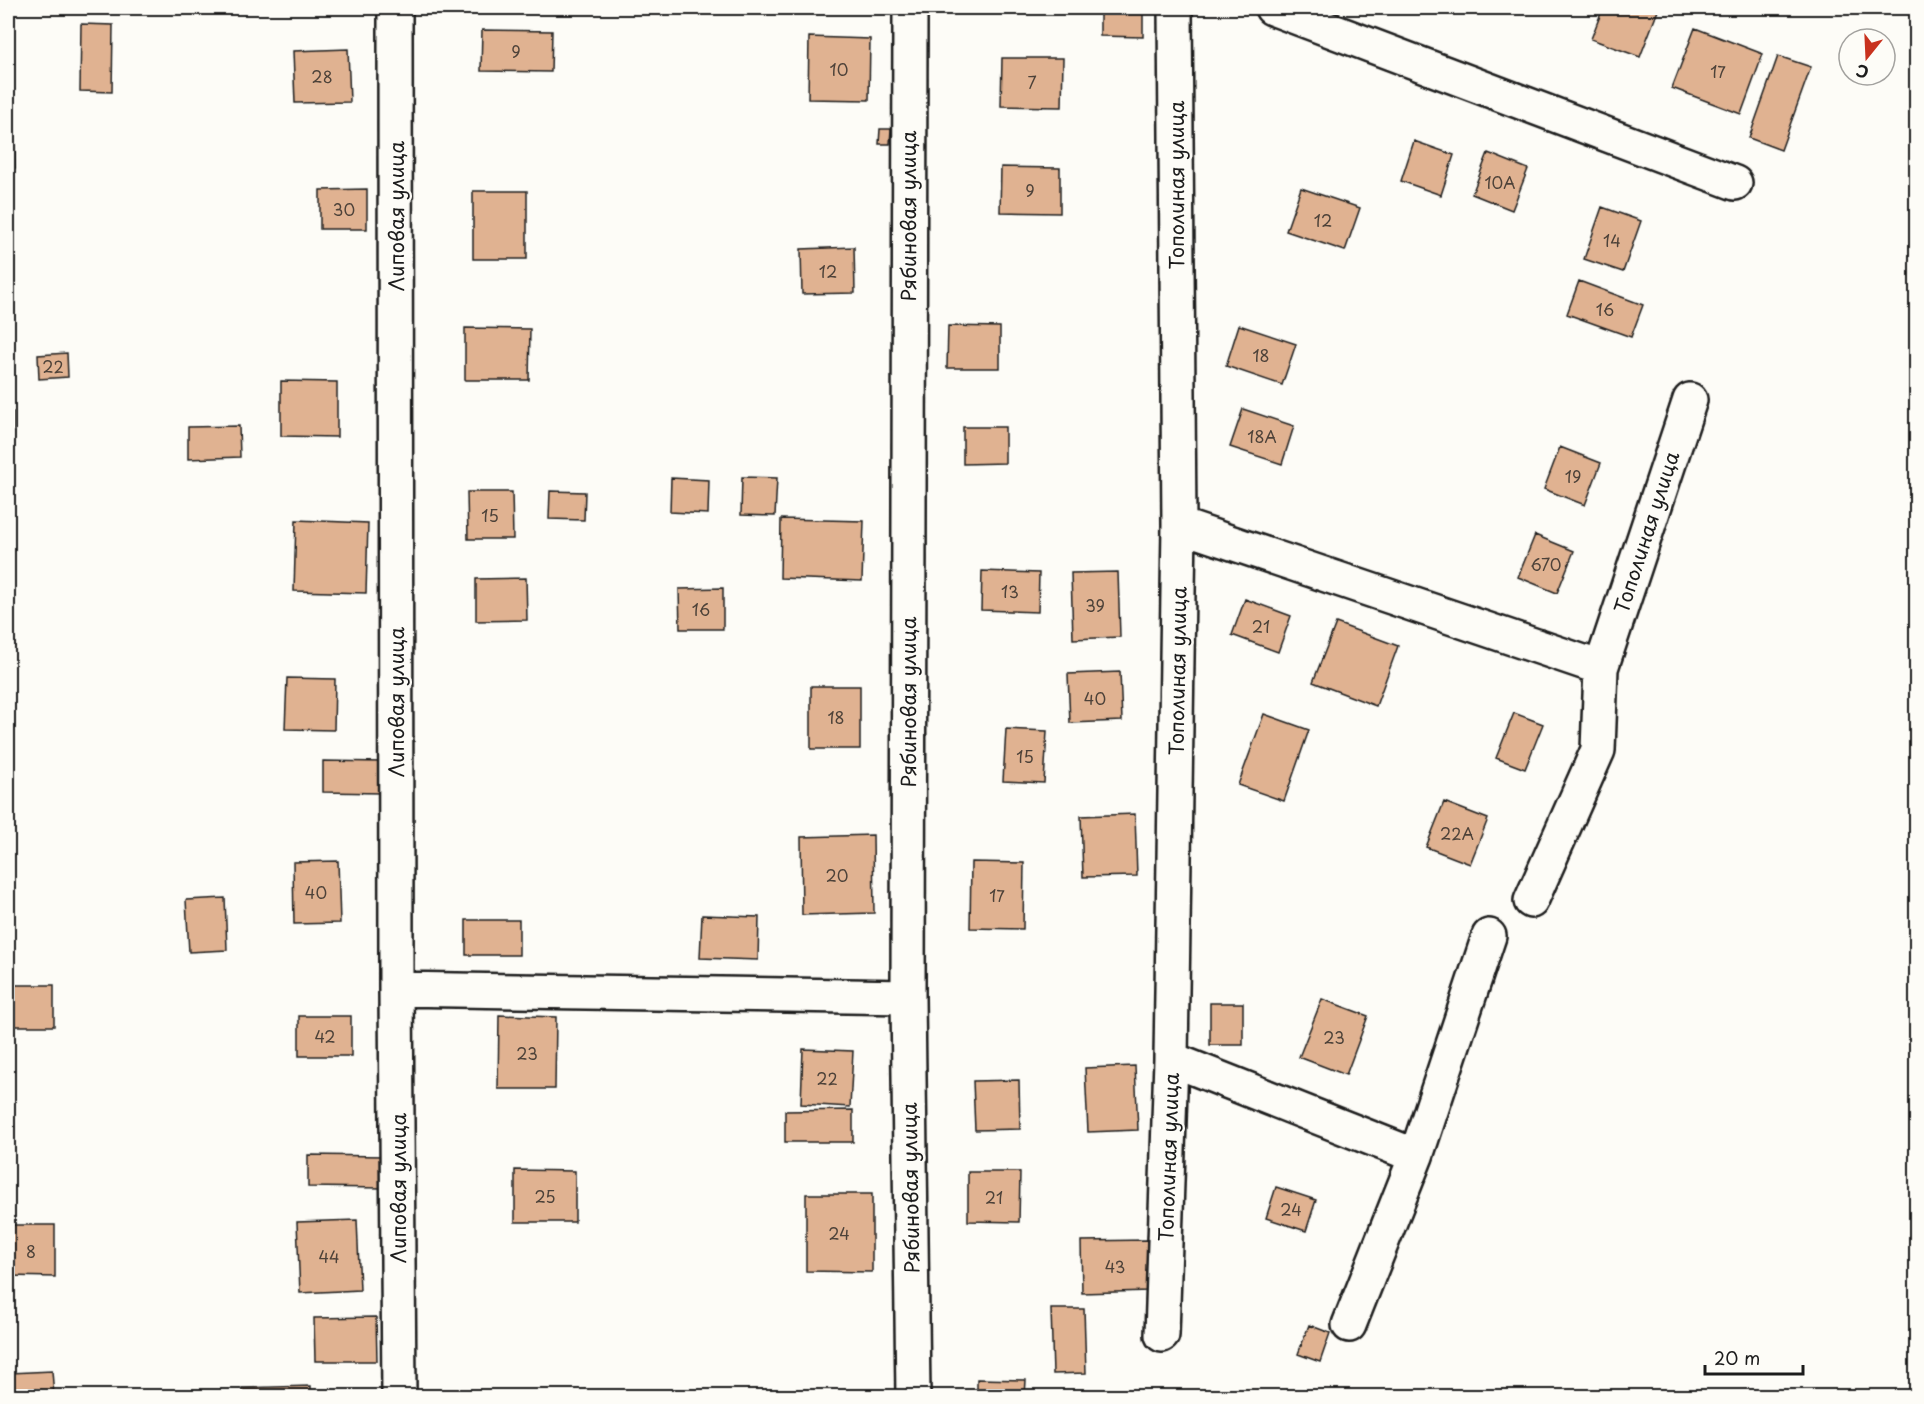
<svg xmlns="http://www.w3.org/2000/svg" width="1924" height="1404" viewBox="0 0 1924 1404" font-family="'Playpen Sans',sans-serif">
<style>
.building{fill:#e0b291;stroke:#1c1c1c;stroke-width:1.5}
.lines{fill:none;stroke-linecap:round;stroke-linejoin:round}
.minor-casing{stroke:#1c1c1c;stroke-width:38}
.minor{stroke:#fdfcf7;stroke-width:33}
.labels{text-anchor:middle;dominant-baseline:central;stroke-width:4.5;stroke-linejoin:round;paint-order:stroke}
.number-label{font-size:16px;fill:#4d4239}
.street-label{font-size:20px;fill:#1c1c1c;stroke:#fdfcf7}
</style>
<rect width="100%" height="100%" fill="#fdfcf7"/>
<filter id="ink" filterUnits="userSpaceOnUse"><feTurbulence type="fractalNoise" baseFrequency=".0167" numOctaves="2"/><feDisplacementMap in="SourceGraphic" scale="12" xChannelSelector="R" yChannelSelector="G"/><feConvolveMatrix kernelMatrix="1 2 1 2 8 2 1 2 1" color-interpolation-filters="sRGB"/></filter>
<g filter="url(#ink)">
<path class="building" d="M 1100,8 L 1143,8 L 1143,37 L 1100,36 Z
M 1603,8 L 1659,8 L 1640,57 L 1591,39 Z
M 81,24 L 113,25 L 112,92 L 80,91 Z
M 1695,28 L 1763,54 L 1741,114 L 1672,88 Z
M 482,30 L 552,31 L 551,72 L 481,71 Z
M 809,37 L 870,39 L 869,100 L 808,99 Z
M 348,49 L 350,102 L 295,103 L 293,51 Z
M 1778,56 L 1811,67 L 1781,150 L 1749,138 Z
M 1002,58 L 1063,58 L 1062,107 L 1001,106 Z
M 8,106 L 14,106 L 15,168 L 8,168 Z
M 880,129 L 891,129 L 890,144 L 879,144 Z
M 1414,141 L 1454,155 L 1441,195 L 1401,181 Z
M 1488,153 L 1528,169 L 1512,210 L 1472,194 Z
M 1001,167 L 1060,168 L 1060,213 L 1000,212 Z
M 1301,188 L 1360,208 L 1345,251 L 1286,231 Z
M 367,189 L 367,229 L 320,229 L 320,190 Z
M 473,191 L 527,191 L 527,259 L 473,259 Z
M 1602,207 L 1641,221 L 1623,272 L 1584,259 Z
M 854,247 L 855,293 L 802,294 L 801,249 Z
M 1579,281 L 1643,305 L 1631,337 L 1567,314 Z
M 1239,325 L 1296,344 L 1282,385 L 1226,366 Z
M 948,326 L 1000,327 L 1000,368 L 947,368 Z
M 465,328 L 530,329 L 529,380 L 465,380 Z
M 67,353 L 68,377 L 39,379 L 38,355 Z
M 281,381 L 337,382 L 337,437 L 281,436 Z
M 1243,409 L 1294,426 L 1282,464 L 1230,447 Z
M 8,412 L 13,412 L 13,439 L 8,439 Z
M 239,426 L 240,457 L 188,459 L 188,427 Z
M 963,427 L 1005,427 L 1005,463 L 963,464 Z
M 1560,447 L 1601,463 L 1585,505 L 1544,489 Z
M 742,477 L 777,478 L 775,516 L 741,515 Z
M 671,478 L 709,480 L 708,514 L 670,512 Z
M 550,491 L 585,492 L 584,520 L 549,519 Z
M 467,492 L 512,492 L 513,539 L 468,539 Z
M 781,519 L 864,521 L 862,581 L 780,578 Z
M 296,520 L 368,523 L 366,593 L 294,591 Z
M 1535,535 L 1574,551 L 1557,593 L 1518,577 Z
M 982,571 L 1039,573 L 1038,612 L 981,610 Z
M 1118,572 L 1120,637 L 1073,639 L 1071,573 Z
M 526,578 L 527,620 L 476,621 L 476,579 Z
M 723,588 L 723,629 L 680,629 L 679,589 Z
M 1245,599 L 1291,616 L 1278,652 L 1232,635 Z
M 1336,623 L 1398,646 L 1376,706 L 1313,682 Z
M 1120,672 L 1122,721 L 1070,723 L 1068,674 Z
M 287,678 L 335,679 L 334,730 L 285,729 Z
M 811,686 L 860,686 L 860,749 L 811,749 Z
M 1514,713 L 1543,724 L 1525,769 L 1496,758 Z
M 1264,714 L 1309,730 L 1284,801 L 1238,785 Z
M 1006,729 L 1047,731 L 1044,783 L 1003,781 Z
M 323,761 L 382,762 L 381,793 L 323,792 Z
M 1444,802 L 1488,819 L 1470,864 L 1426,847 Z
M 1135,814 L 1137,876 L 1083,877 L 1081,816 Z
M 873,835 L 874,913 L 802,915 L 801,837 Z
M 338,861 L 340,923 L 294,924 L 293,862 Z
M 971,862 L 1024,863 L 1023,929 L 970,928 Z
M 225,898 L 227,950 L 189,952 L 186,900 Z
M 702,915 L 759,917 L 758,960 L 700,958 Z
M 466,920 L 519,920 L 519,955 L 466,955 Z
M 8,985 L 54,985 L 54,1026 L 8,1026 Z
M 1322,999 L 1368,1016 L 1346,1075 L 1299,1057 Z
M 1210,1003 L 1243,1003 L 1243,1045 L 1210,1045 Z
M 499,1015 L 556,1017 L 555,1089 L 498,1089 Z
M 299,1016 L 351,1016 L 351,1056 L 299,1056 Z
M 803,1049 L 853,1051 L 850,1107 L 801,1104 Z
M 1135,1066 L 1138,1130 L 1088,1132 L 1085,1068 Z
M 1019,1080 L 1020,1129 L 975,1130 L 973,1081 Z
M 853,1110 L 853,1142 L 785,1142 L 785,1111 Z
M 308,1155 L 384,1156 L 384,1188 L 308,1187 Z
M 515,1170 L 575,1171 L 575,1222 L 515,1222 Z
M 968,1172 L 1020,1172 L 1019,1222 L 968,1221 Z
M 1276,1187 L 1316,1200 L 1306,1231 L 1266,1218 Z
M 806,1194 L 872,1194 L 872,1272 L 806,1271 Z
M 357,1220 L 360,1290 L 300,1293 L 297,1222 Z
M 8,1225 L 55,1225 L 55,1277 L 8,1276 Z
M 1147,1240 L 1148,1291 L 1082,1293 L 1081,1241 Z
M 1051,1309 L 1084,1309 L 1086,1373 L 1053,1374 Z
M 376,1317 L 377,1361 L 315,1361 L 314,1318 Z
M 1309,1325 L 1330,1333 L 1320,1362 L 1298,1354 Z
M 52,1371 L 54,1396 L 11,1396 L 10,1373 Z
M 977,1379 L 1026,1380 L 1025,1396 L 977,1396 Z
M 311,1386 L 311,1396 L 242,1396 L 242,1388 Z
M 849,1392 L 849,1396 L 780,1396 L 780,1393 Z"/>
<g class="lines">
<defs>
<path id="minor" d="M 395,8 L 396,989 L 399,1396
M 910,8 L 908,997 L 913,1396
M 1272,8 L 1735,183
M 1179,525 L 1601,668
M 1531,901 L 1598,750 L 1601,668 L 1690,400
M 396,989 L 908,997
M 1171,1059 L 1416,1156
M 1349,1325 L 1416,1156 L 1489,936
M 1162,1335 L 1171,1059 L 1179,525 L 1175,8"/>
</defs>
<use href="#minor" class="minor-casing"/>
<use href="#minor" class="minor"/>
</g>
</g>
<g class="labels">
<g class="number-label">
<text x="516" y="51">9</text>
<text x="839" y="69">10</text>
<text x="1718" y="71">17</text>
<text x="322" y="76">28</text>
<text x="1032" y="82">7</text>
<text x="1500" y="182">10А</text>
<text x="1030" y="190">9</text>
<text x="344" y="209">30</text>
<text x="1323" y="220">12</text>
<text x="1612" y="240">14</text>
<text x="828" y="271">12</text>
<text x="1605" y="309">16</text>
<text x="1261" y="355">18</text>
<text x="53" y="366">22</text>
<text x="1262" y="436">18А</text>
<text x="1573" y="476">19</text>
<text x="490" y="515">15</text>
<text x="1546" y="564">670</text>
<text x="1010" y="591">13</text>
<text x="1095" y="605">39</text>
<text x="701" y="609">16</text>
<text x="1261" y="626">21</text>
<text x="1095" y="698">40</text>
<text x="836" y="717">18</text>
<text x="1025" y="756">15</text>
<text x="1457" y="833">22А</text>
<text x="837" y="875">20</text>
<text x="316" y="892">40</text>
<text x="997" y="895">17</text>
<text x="325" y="1036">42</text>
<text x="1334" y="1037">23</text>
<text x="527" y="1053">23</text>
<text x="827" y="1078">22</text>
<text x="545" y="1196">25</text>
<text x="994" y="1197">21</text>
<text x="1291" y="1209">24</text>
<text x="839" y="1233">24</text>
<text x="31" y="1251">8</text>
<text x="329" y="1256">44</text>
<text x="1115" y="1266">43</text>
</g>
<g class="street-label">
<text transform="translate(1176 185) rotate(-90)">Тополиная улица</text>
<text transform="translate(396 216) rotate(-90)">Липовая улица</text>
<text transform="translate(908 216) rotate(-90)">Рябиновая улица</text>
<text transform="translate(1646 532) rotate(-72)">Тополиная улица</text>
<text transform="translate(1177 671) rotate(-89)">Тополиная улица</text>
<text transform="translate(396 702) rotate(-90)">Липовая улица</text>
<text transform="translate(908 702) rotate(-90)">Рябиновая улица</text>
<text transform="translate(1168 1157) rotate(-88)">Тополиная улица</text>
<text transform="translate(398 1188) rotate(-90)">Липовая улица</text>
<text transform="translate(910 1188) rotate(-91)">Рябиновая улица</text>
</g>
</g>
<rect width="1924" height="1404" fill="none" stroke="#fdfcf7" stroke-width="30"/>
<rect x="15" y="15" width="1894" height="1374" fill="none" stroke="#1c1c1c" stroke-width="2" filter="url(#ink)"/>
<g transform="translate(1867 57) rotate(198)"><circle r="28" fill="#fdfcf7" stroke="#a3a29f" stroke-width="1.5"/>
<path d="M0-4.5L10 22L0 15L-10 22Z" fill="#c8321e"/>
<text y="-9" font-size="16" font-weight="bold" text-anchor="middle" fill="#1c1c1c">С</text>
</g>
<path d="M1705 1365v9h98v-9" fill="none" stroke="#1c1c1c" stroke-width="3"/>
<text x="1714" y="1365" font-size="18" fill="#1c1c1c" stroke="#fdfcf7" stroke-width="4.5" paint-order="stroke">20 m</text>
</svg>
